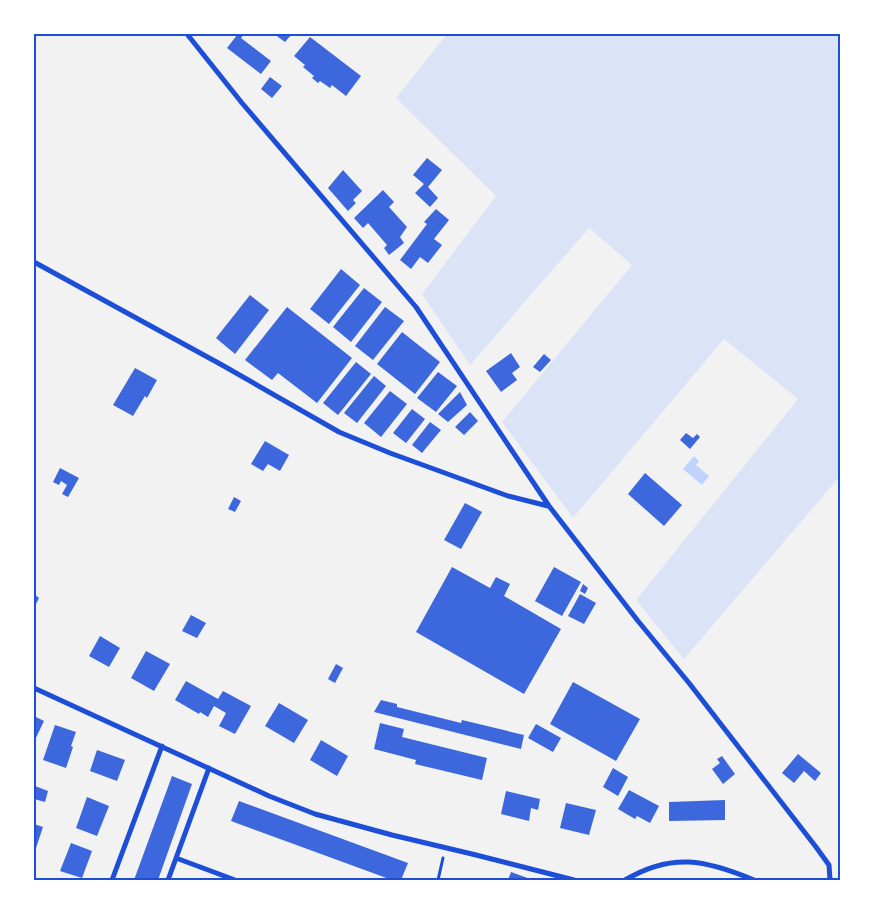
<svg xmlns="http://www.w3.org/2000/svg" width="874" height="914" viewBox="0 0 874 914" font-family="Georgia,serif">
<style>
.green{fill:#dbe4f7}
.water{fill:#bfd3fe}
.building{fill:#3d67dc}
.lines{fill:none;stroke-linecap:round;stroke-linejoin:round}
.path{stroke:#1d4ed8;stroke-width:3}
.minor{stroke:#1d4ed8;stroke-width:5}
.neatline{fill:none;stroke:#1d4ed8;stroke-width:2}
</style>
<rect width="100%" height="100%" fill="#f2f2f2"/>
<path class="green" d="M 447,34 L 840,34 L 840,476 L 684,659 L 636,600 L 798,399 L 724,339 L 573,518 L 502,422 L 632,265 L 589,228 L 470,365 L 422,294 L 496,196 L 396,98 Z"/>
<path class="water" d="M 694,456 L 699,461 L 696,465 L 709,476 L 702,485 L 683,469 Z"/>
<path class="building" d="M 234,34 L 244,34 L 241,38 L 271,61 L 261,74 L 227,48 L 237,35 Z
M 274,34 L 292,34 L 285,42 Z
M 310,37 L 361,76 L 346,96 L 332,85 L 330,88 L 320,81 L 318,83 L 312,78 L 314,76 L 303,67 L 305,65 L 294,56 Z
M 270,77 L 282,86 L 272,98 L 261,89 Z
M 427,158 L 442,170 L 428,187 L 438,198 L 430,207 L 415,193 L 424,184 L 413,175 Z
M 343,170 L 362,191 L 353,200 L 356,203 L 348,211 L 328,188 Z
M 383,190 L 394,202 L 389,207 L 407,227 L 400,237 L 404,243 L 389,255 L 384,248 L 387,245 L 368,223 L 363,228 L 354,218 Z
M 436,209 L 449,220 L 434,239 L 442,245 L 428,263 L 420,257 L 411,269 L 400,260 L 427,224 L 424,222 Z
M 341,269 L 360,285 L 329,324 L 310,309 Z
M 364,288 L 382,302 L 351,342 L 333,327 Z
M 250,295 L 269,310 L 235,354 L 216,338 Z
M 287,307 L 352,358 L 317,403 L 278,373 L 272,380 L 245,360 Z
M 385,307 L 404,321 L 373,360 L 355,346 Z
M 402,332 L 440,362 L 415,394 L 377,364 Z
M 511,353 L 520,367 L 512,373 L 517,380 L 501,392 L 486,371 Z
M 544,354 L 551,360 L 540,372 L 533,367 Z
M 356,362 L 371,374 L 338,415 L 323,403 Z
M 135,368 L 157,380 L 147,398 L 145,396 L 133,416 L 113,405 Z
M 438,372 L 457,386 L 436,412 L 417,398 Z
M 374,376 L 386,386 L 357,423 L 344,413 Z
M 390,391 L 407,404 L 381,437 L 364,423 Z
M 460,392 L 467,405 L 448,422 L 438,414 Z
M 412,409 L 425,419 L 406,443 L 393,433 Z
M 470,412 L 478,421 L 464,435 L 455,427 Z
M 430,422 L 441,430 L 422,453 L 412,445 Z
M 686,433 L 693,438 L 697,434 L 700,437 L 690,449 L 680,440 Z
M 265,441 L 289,455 L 280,471 L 268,464 L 263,471 L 251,464 Z
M 60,468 L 79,478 L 68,497 L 62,494 L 67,485 L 61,481 L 59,485 L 53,482 Z
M 645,473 L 682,505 L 664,526 L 628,494 Z
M 234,497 L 241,501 L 235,512 L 228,509 Z
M 465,503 L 482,512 L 461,549 L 444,540 Z
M 452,567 L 490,588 L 496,577 L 510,584 L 504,596 L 561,629 L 524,694 L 416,632 Z
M 554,567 L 581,582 L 562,616 L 535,601 Z
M 583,584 L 588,588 L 585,594 L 580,591 Z
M 34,594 L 39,598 L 34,608 Z
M 580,594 L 596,603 L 584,624 L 568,616 Z
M 191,615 L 206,623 L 197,638 L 182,631 Z
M 100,636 L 120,648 L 109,667 L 89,656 Z
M 146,651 L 170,664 L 154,691 L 131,678 Z
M 336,664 L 343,668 L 335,683 L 328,679 Z
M 186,681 L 218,699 L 223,691 L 251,706 L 235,734 L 219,726 L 226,713 L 214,706 L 208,717 L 200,712 L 199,714 L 175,700 Z
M 573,682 L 640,719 L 616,761 L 550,724 Z
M 381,700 L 397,704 L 397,707 L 461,723 L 462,720 L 524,735 L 521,749 L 374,712 Z
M 279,703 L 308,720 L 294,743 L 265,726 Z
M 34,716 L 44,721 L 34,742 Z
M 380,723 L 404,729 L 402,737 L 487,758 L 482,780 L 415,764 L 416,760 L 374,749 Z
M 536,724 L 561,738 L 553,752 L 528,738 Z
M 55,725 L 76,732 L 71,746 L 73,747 L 66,768 L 43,760 Z
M 321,740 L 348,756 L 337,776 L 310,760 Z
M 97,750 L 125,760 L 117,781 L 90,771 Z
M 798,754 L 821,773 L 815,781 L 804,771 L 794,783 L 782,773 Z
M 722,756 L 735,774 L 723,784 L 712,769 L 720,763 L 717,759 Z
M 613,768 L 628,777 L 618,796 L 603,787 Z
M 172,776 L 192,784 L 158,880 L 134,880 Z
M 35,786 L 48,791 L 45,802 L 34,799 Z
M 629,790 L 659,806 L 650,823 L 637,816 L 635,819 L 618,809 Z
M 506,791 L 540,799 L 538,810 L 531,808 L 529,821 L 501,814 Z
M 87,797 L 109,806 L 97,836 L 76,828 Z
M 725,800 L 725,820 L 669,821 L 669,802 Z
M 239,801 L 408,863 L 401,880 L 392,880 L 231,821 Z
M 566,803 L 596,810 L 589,835 L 560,828 Z
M 34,824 L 43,827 L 34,854 Z
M 71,843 L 92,851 L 82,878 L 60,871 Z
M 511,872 L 533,880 L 508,880 Z"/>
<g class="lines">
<path class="path" d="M 438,880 L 443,858"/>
<path class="minor" d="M 187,34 L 242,103 L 416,307 L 549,506 L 638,621 L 689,683 L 816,847 L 829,865 L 830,880
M 34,262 L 222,365 L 339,432 L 390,453 L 508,496 L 548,506
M 34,688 L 269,796 L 315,814 L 392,835 L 472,854 L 574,880
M 176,858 L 235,880
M 112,880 L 162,746
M 168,880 L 209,768
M 625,880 C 672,852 706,860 754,880"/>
</g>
<rect width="874" height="914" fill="none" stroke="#ffffff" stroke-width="70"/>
<rect x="35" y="35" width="804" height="844" class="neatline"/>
</svg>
